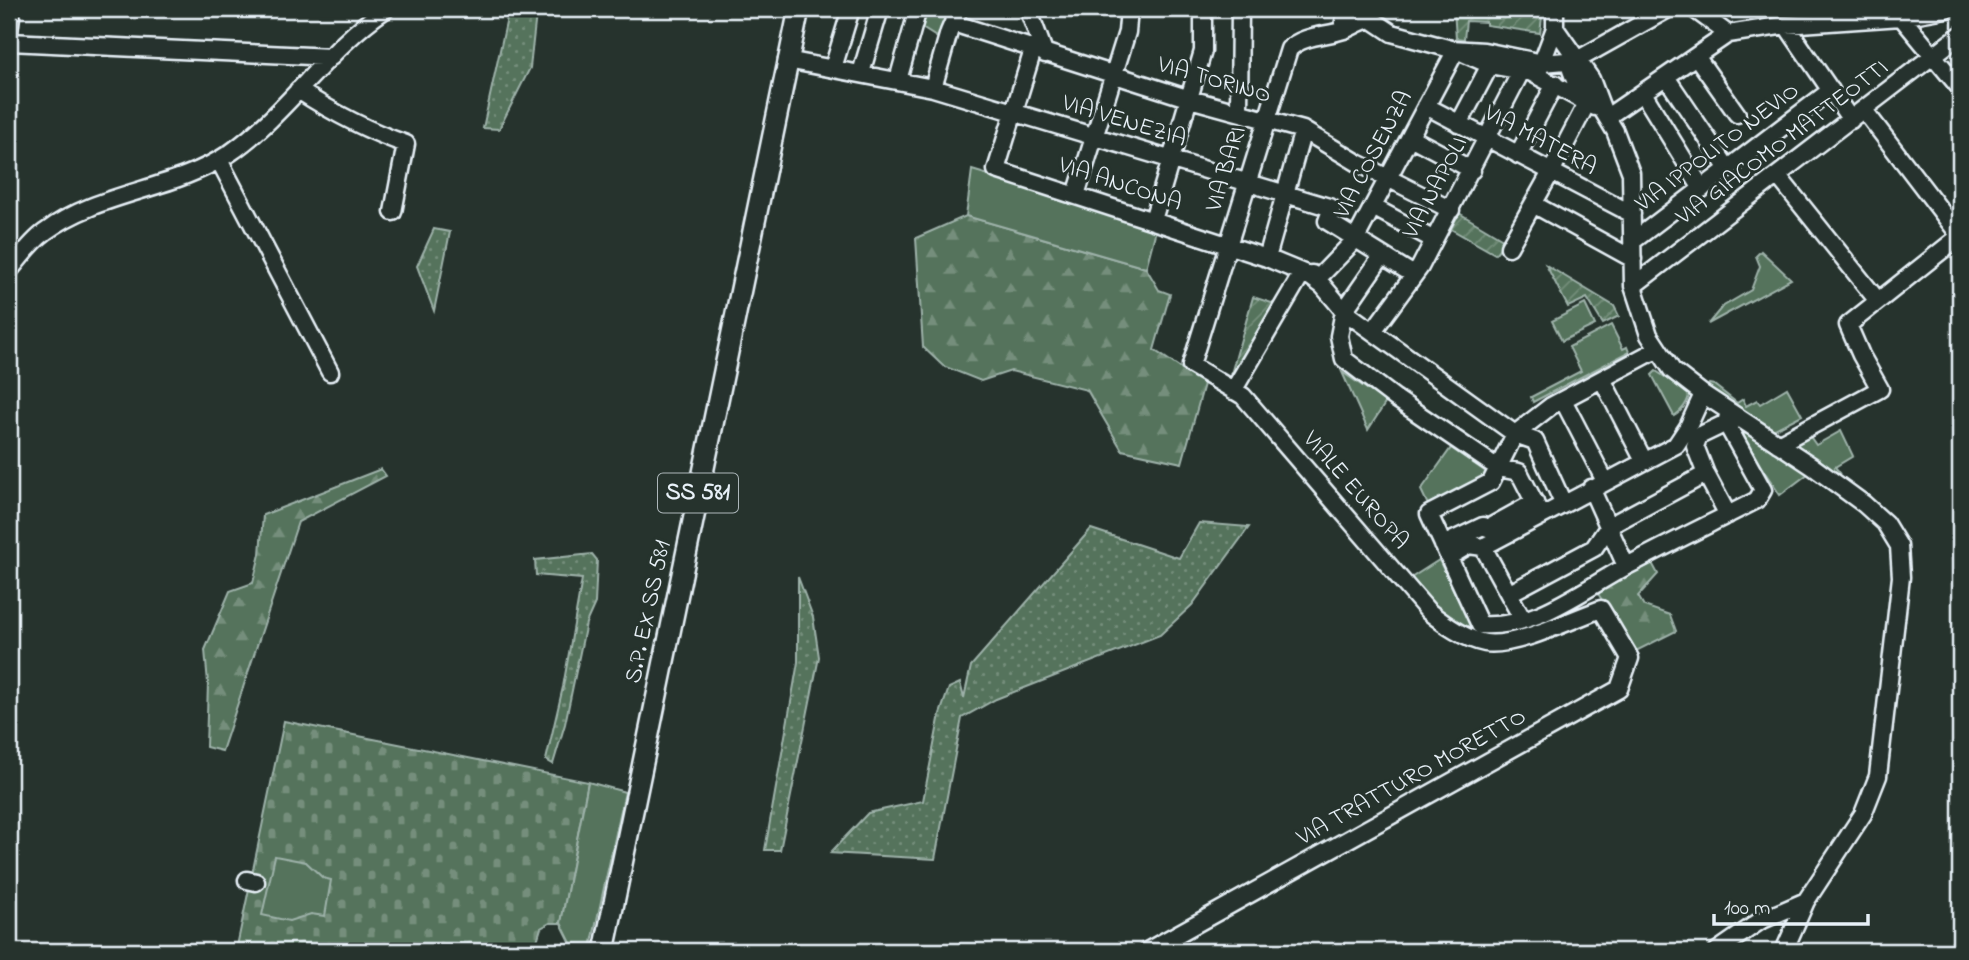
<svg xmlns="http://www.w3.org/2000/svg" width="1969" height="960" viewBox="0 0 1969 960" font-family="'Indie Flower',sans-serif">
<style>
.grass{fill:url(#grass-dots);stroke:#9eb2aa;stroke-width:2}
.forest{fill:url(#forest-firs);stroke:#9eb2aa;stroke-width:2}
.cemetery{fill:url(#cemetery-stones);stroke:#9eb2aa;stroke-width:2}
.park{fill:#54735b;stroke:#9eb2aa;stroke-width:2}
.garden{fill:url(#garden-furrows);stroke:#9eb2aa;stroke-width:2}
.lines{fill:none;stroke-linecap:round;stroke-linejoin:round}
.minor-casing{stroke:#e8f1f8;stroke-width:21}
.major-casing{stroke:#e8f1f8;stroke-width:24}
.minor{stroke:#26332d;stroke-width:16}
.major{stroke:#26332d;stroke-width:19}
.labels{text-anchor:middle;dominant-baseline:central;stroke-width:6;stroke-linejoin:round;paint-order:stroke}
.shield{fill:#26332d;stroke:#aeb8bb;stroke-width:2}
.shield-label{font-size:23px;font-weight:bold;fill:#e8f1f8}
.street-label{font-size:24px;fill:#e8f1f8;stroke:#26332d}
</style>
<defs>
<pattern id="grass-dots" width="8" height="8" patternUnits="userSpaceOnUse" patternTransform="scale(1.75)"><rect width="8" height="8" fill="#54735b"/><path d="M2 2h.1M6 6h.1" fill="none" stroke="#758e7b" stroke-width="1.8" stroke-linecap="round"/></pattern>
<pattern id="forest-firs" width="22" height="20" patternUnits="userSpaceOnUse" patternTransform="scale(1.75)"><rect width="22" height="20" fill="#54735b"/><path d="M5 1l3.5 6h-7zM16 11l3.5 6h-7z" fill="#758e7b"/></pattern>
<pattern id="cemetery-stones" width="16" height="16" patternUnits="userSpaceOnUse" patternTransform="scale(1.75)"><rect width="16" height="16" fill="#54735b"/><path d="M2 7V4a2 2 0 0 1 4 0v3zM10 15v-3a2 2 0 0 1 4 0v3z" fill="#758e7b"/></pattern>
<pattern id="garden-furrows" width="10" height="10" patternUnits="userSpaceOnUse" patternTransform="scale(1.75)"><rect width="10" height="10" fill="#54735b"/><path d="M-1 1l2-2M0 10L10 0M9 11l2-2" fill="none" stroke="#758e7b"/></pattern>
</defs>
<rect width="100%" height="100%" fill="#26332d"/>
<filter id="ink" filterUnits="userSpaceOnUse"><feTurbulence type="fractalNoise" baseFrequency=".0143" numOctaves="2"/><feDisplacementMap in="SourceGraphic" scale="14" xChannelSelector="R" yChannelSelector="G"/><feConvolveMatrix kernelMatrix="1 2 1 2 8 2 1 2 1" color-interpolation-filters="sRGB"/></filter>
<g filter="url(#ink)">
<path class="grass" d="M 509,9 L 572,9 L 571,14 L 536,14 L 530,68 L 499,129 L 483,128 Z
M 434,229 L 450,232 L 434,311 L 417,266 Z
M 1199,523 L 1249,527 L 1192,605 L 1160,635 L 996,699 L 962,718 L 935,859 L 830,853 L 868,813 L 923,801 L 940,714 L 949,688 L 960,683 L 964,698 L 971,666 L 1091,529 L 1179,558 Z
M 592,554 L 597,560 L 595,603 L 586,623 L 565,724 L 553,764 L 546,760 L 563,687 L 582,579 L 536,575 L 535,560 Z
M 798,577 L 813,617 L 819,657 L 780,850 L 765,850 L 798,662 Z"/>
<path class="forest" d="M 966,216 L 1146,268 L 1159,290 L 1170,294 L 1154,350 L 1204,384 L 1182,463 L 1122,450 L 1087,390 L 1011,371 L 981,381 L 943,366 L 923,347 L 916,238 Z
M 381,469 L 386,476 L 298,522 L 222,751 L 206,747 L 208,683 L 205,650 L 230,591 L 253,583 L 260,554 L 263,515 Z
M 1652,563 L 1658,574 L 1638,596 L 1644,606 L 1670,615 L 1676,631 L 1634,652 L 1597,592 Z"/>
<path class="cemetery" d="M 284,721 L 588,782 L 561,923 L 550,923 L 541,928 L 534,951 L 236,951 Z"/>
<path class="park" d="M 926,9 L 952,9 L 941,40 L 919,26 Z
M 972,170 L 1157,226 L 1146,268 L 966,216 Z
M 1761,251 L 1791,279 L 1708,324 L 1722,307 L 1751,290 L 1760,266 L 1756,256 Z
M 1585,304 L 1595,325 L 1562,341 L 1552,321 Z
M 1611,325 L 1623,349 L 1627,347 L 1629,352 L 1533,402 L 1531,397 L 1581,371 L 1569,347 Z
M 1656,371 L 1689,393 C 1689,402 1681,412 1674,416 L 1652,375 Z
M 1342,372 L 1386,402 L 1368,430 Z
M 1709,384 L 1714,385 L 1737,403 L 1743,399 L 1746,406 L 1757,400 L 1760,404 L 1787,388 L 1802,415 L 1775,429 L 1769,430 L 1707,389 Z
M 1841,431 L 1853,456 L 1835,467 L 1840,473 L 1834,474 L 1793,444 L 1809,435 L 1816,445 Z
M 1745,433 L 1809,473 L 1780,495 L 1742,438 Z
M 1451,448 L 1489,474 L 1428,505 L 1421,490 Z
M 1439,560 L 1474,632 C 1446,621 1430,600 1411,578 Z
M 588,782 L 625,792 L 591,947 L 571,943 L 561,923 Z
M 275,856 L 306,862 L 323,878 L 331,880 L 325,916 L 311,914 L 289,921 L 262,915 Z"/>
<path class="garden" d="M 1454,9 C 1484,9 1512,18 1542,17 L 1540,33 L 1486,25 L 1486,22 L 1466,21 L 1464,39 L 1456,38 Z
M 1459,213 L 1506,241 L 1495,254 L 1451,229 Z
M 1546,265 L 1614,306 L 1619,316 L 1603,324 L 1587,298 L 1568,307 Z
M 1253,297 L 1275,304 L 1231,374 Z"/>
<g class="lines">
<defs>
<path id="minor" d="M 1028,9 L 1045,54
M 1694,9 L 1728,34
M 1365,10 L 1371,19 L 1392,33 L 1451,49 L 1484,51 L 1543,63 L 1577,60
M 1897,12 L 1960,88
M 953,23 L 1190,99 L 1303,130 L 1358,163 L 1451,210
M 1786,25 L 1851,120
M 1555,28 L 1591,79 L 1603,111 L 1615,131 L 1631,173 L 1633,286 L 1649,335 L 1672,370 L 1703,394 L 1812,466 L 1864,504 L 1885,523 L 1899,546 L 1901,577 L 1878,776 L 1863,814 L 1806,901 L 1784,951
M 1342,30 L 1347,9
M 9,32 L 12,9
M 9,42 L 331,57
M 1033,50 L 996,170 L 1267,258 L 1308,275 L 1323,286 L 1344,311 L 1515,434 L 1535,441 L 1563,503
M 1465,54 L 1490,65 L 1530,72 L 1595,107
M 1696,56 L 1737,114
M 787,60 L 933,88 L 1332,208 L 1327,221 L 1414,275
M 833,68 L 851,9
M 1539,70 L 1555,28 L 1555,9
M 861,73 L 880,9
M 1666,77 L 1728,169
M 898,80 L 918,9
M 933,88 L 949,32 L 959,9
M 298,90 C 332,112 368,131 406,144 L 393,212
M 1643,93 L 1702,189
M 1582,99 L 1571,70 L 1577,60 L 1668,9
M 1426,106 L 1632,214
M 1864,110 L 1960,236
M 1239,111 L 1240,9
M 1607,117 L 1728,34 L 1786,25 L 1901,17 L 1946,9
M 1459,124 L 1490,65
M 1410,137 L 1472,170
M 1518,155 L 1555,84
M 219,160 L 330,372
M 1778,176 L 1878,301
M 1076,195 L 1127,32 L 1129,9
M 1533,204 L 1633,259
M 1373,207 L 1434,240
M 1153,220 L 1203,51 L 1203,9
M 1633,241 L 1831,90
M 1509,247 L 1551,172 L 1587,103
M 1382,256 L 1344,311 L 1339,336 L 1344,359 L 1395,398 L 1498,468 L 1519,472 L 1541,515
M 1267,258 L 1303,130
M 9,271 C 20,258 31,242 45,232 C 99,191 174,191 230,153 C 288,113 327,48 386,9
M 1322,274 L 1355,240 L 1456,50
M 1633,286 L 1960,35
M 1373,331 L 1420,267 L 1527,60
M 1658,349 L 1551,406 L 1515,434 L 1491,482 L 1429,514 L 1480,625 C 1536,629 1580,591 1627,566 C 1670,543 1714,522 1757,500 L 1763,490 L 1726,423 L 1729,412
M 1602,379 L 1644,461
M 1233,391 L 1301,275 L 1312,274
M 1563,400 L 1605,481
M 1726,423 L 1699,436 L 1695,446 L 1706,474 L 1728,515
M 1778,444 L 1880,389 L 1861,355 L 1848,325 L 1960,236
M 1591,488 L 1626,566
M 1443,545 L 1483,526 L 1488,528 L 1535,502
M 1483,547 L 1523,620
M 1449,557 L 1469,545 L 1483,547 L 1676,445 L 1688,427 L 1703,394
M 1510,593 L 1594,548 L 1609,526 L 1706,474
M 247,880 L 256,882
M 1147,951 L 1619,689 L 1630,658 L 1601,609 C 1573,619 1513,648 1485,643 C 1464,639 1444,624 1428,611 L 1243,396 L 1191,365 L 1289,49 C 1303,35 1326,36 1344,30 C 1354,26 1360,21 1371,19
M 1717,951 L 1760,921 L 1806,901"/>
<path id="major" d="M 604,951 L 799,9"/>
</defs>
<use href="#minor" class="minor-casing"/>
<use href="#major" class="major-casing"/>
<use href="#minor" class="minor"/>
<use href="#major" class="major"/>
</g>
</g>
<g class="labels">
<rect class="shield" x="658" y="473.5" width="80" height="39" rx="5"/>
<g class="shield-label">
<text x="698" y="493">SS 581</text>
</g>
<g class="street-label">
<text transform="translate(1214 81) rotate(16)">VIA TORINO</text>
<text transform="translate(1124 122) rotate(17)">VIA VENEZIA</text>
<text transform="translate(1540 141) rotate(28)">VIA MATERA</text>
<text transform="translate(1783 143) rotate(-37)">VIA GIACOMO MATTEOTTI</text>
<text transform="translate(1718 148) rotate(-37)">VIA IPPOLITO NEVIO</text>
<text transform="translate(1374 155) rotate(-62)">VIA COSENZA</text>
<text transform="translate(1227 169) rotate(-73)">VIA BARI</text>
<text transform="translate(1120 185) rotate(18)">VIA ANCONA</text>
<text transform="translate(1436 188) rotate(-62)">VIA NAPOLI</text>
<text transform="translate(1355 491) rotate(49)">VIALE EUROPA</text>
<text transform="translate(649 612) rotate(-78)">S.P. EX SS 581</text>
<text transform="translate(1412 778) rotate(-29)">VIA TRATTURO MORETTO</text>
</g>
</g>
<rect width="1969" height="960" fill="none" stroke="#26332d" stroke-width="35"/>
<rect x="18" y="18" width="1934" height="925" fill="none" stroke="#e8f1f8" stroke-width="2.5" filter="url(#ink)"/>
<path d="M1714 914v10h154v-10" fill="none" stroke="#e8f1f8" stroke-width="3.5"/>
<text x="1724" y="914" font-size="21" fill="#e8f1f8" stroke="#26332d" stroke-width="5" paint-order="stroke">100 m</text>
</svg>
